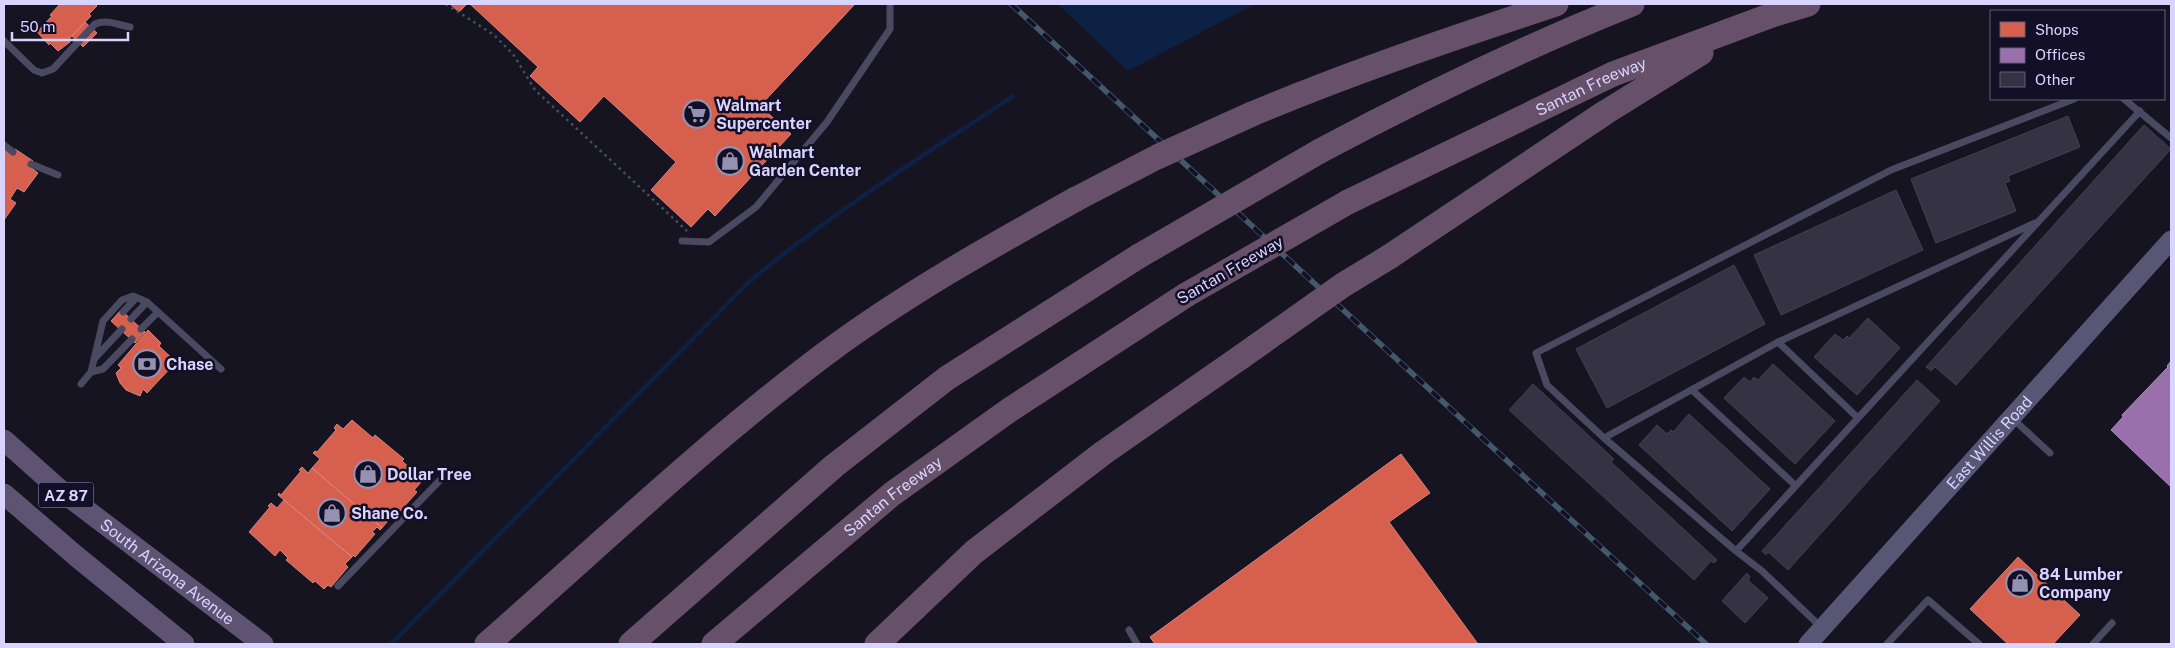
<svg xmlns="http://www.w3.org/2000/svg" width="2175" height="648" viewBox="0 0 2175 648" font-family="'Public Sans',sans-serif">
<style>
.water{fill:#0d2144}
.shops{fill:#d6604d;stroke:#d78382}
.offices{fill:#9970ab;stroke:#ac8ec4}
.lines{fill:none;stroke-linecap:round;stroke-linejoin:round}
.stream{stroke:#0d2144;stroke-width:4.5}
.building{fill:#343243;stroke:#433f54}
.path{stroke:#44505f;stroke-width:2.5;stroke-dasharray:2.5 4;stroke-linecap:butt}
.lane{stroke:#4a4962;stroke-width:7}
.secondary{stroke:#575674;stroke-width:19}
.primary{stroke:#5e5373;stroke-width:21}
.highway{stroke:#67516a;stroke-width:25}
.rail-casing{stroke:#43596b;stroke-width:5.5}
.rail{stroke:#130f26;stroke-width:4;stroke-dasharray:11;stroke-linecap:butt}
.highway-bridge{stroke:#67516a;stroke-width:25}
.labels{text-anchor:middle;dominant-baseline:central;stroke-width:5;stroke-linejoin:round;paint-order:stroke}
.shield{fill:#130f26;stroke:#9e99be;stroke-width:1}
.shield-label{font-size:15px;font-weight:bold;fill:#d9d4ff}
.street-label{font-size:16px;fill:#d9d4ff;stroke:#130f26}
.poi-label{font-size:16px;font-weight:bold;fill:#d9d4ff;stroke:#130f26;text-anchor:start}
</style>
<rect width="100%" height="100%" fill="#161421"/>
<path class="water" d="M 1058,4 L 1255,4 L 1128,71 Z"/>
<path class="shops" d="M 60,4 L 95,4 L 97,6 L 89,14 L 91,16 L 68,40 L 70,42 L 58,51 L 50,43 L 49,45 L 37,32 L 52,16 L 50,15 Z
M 450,4 L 467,4 L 459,12 Z
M 470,4 L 855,4 L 760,106 L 791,134 L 715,216 L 708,209 L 691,227 L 651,190 L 676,162 L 604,96 L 580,122 L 530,76 L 538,67 Z
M 85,22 L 97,33 L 83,47 L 72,36 Z
M 4,148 L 12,154 L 15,149 L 33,161 L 29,166 L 38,173 L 24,192 L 17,188 L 10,199 L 16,203 L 4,220 Z
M 121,310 L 145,332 L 135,343 L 111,321 Z
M 148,330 L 161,343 L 159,346 L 176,362 L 147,393 L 143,389 L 140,396 L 126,390 L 120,383 L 116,373 L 121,368 L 118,365 Z
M 352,420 L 373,438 L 375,435 L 404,459 L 402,461 L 423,480 L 414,490 L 417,492 L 393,519 L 391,517 L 382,528 L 312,468 L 320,459 L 313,453 L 315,451 L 317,452 L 336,430 L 334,428 L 337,424 L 343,429 Z
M 1401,454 L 1430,493 L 1389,522 L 1478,644 L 1155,644 L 1150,637 Z
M 302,467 L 308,473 L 312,468 L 382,528 L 380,530 L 377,527 L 372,532 L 375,534 L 355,557 L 353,555 L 352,557 L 278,495 L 279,493 L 281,495 L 301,471 L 299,470 Z
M 284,500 L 352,557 L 345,564 L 348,567 L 331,587 L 328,585 L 324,589 L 315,581 L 313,583 L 286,560 L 288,558 L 280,550 L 275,556 L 249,532 L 270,507 L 268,506 L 271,503 L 277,508 Z
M 2018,557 L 2080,615 L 2053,644 L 2008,644 L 1970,609 Z"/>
<path class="offices" d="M 2171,361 L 2171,487 L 2111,430 L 2123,417 L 2122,415 L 2168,367 L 2167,366 Z"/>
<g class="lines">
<path class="stream" d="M 391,644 L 748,283 C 831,213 923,156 1013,96"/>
</g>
<path class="building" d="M 2068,116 L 2080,147 L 2008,176 L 2010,181 L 2005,183 L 2016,211 L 1936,243 L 1911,179 Z
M 2144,125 L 2171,149 L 1956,385 L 1935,367 L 1931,371 L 1926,367 Z
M 1896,190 L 1923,250 L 1781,315 L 1754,255 Z
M 1734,265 L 1765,324 L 1607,408 L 1576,349 Z
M 1868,318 L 1900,348 L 1857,395 L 1814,357 L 1835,334 L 1843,340 L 1847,336 L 1849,338 Z
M 1773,364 L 1835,421 L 1795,464 L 1724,398 L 1744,377 L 1750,382 L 1754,377 L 1758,380 Z
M 1917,380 L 1940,401 L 1788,570 L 1768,552 L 1766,555 L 1762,551 Z
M 1533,384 L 1614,459 L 1611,462 L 1717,560 L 1714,563 L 1711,561 L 1694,580 L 1509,410 Z
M 1689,414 L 1770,489 L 1732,531 L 1639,445 L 1657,425 L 1667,434 L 1671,430 L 1673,432 Z
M 1747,573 L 1750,577 L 1748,580 L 1768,598 L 1745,623 L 1722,601 Z"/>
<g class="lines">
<path class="path" d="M 446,4 L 494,35 L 513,54 L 535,90 L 687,231"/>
<path class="lane" d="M 4,41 L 34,70 L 42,73 L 53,69 L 95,24 C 106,19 119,25 130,27
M 2074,99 L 1891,170 L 1536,353 L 1547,385 L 1604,438 L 1736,551 L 2140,111
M 2124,99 L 2171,138
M 4,145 L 13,152
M 31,164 L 58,175
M 682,241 L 709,242 L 756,207 L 827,122 L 890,29 L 890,4
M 123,312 L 136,298
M 131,319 L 147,302
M 141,329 L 158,312
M 1778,342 L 1858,418
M 95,358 L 122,329
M 91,372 L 103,369 L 132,339
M 81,384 L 91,372 L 103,321 L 122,300 L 133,296 L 147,302 L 221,369
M 1692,390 L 1796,486
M 2013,419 L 2050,453
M 1604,438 L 1778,342 L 2035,223
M 1736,551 L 1762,571 L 1821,627
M 338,586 L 444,476
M 1129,630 L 1137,644
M 1887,644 L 1928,600 L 1979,644
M 2093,644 L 2112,623"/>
<path class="secondary" id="s1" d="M 1808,644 L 2171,240"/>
<g class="primary">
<path id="s2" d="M 4,440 L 60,490 L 263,644"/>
<path d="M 4,494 L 76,556 L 184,644"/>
</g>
<g class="highway">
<path d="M 1252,114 C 1352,72 1453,38 1556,4"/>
<path d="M 1320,151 C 1421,97 1525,47 1632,4"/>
<path id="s3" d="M 1348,202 L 1613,74 L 1772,15 L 1808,4"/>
<path d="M 1389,257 L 1606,112 L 1701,53"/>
<path d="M 487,644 C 599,546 705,444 825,354 C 904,295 990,247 1076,199"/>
<path d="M 631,644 L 834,466 L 947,378 L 1139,256"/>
<path id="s4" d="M 714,644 L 892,494 L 1011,409 L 1186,295"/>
<path d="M 877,644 L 974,552 L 1103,453 L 1241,357"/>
</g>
<defs>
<path id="rail" d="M 1011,4 L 1706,644"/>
</defs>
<use href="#rail" class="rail-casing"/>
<use href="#rail" class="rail"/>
<path class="highway-bridge" d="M 1076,199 L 1157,157 L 1252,114
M 1139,256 L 1320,151
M 1186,295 L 1348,202
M 1241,357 L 1343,285 L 1389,257"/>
</g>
<defs>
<symbol id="supermarket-ring" viewBox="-11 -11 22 22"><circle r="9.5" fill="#130f26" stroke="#9591b1" stroke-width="1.5"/><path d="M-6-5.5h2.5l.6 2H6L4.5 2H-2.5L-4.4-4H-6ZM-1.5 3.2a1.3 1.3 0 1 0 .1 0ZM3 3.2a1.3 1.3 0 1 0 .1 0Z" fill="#9591b1"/></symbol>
<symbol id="shop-ring" viewBox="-11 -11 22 22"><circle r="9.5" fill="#130f26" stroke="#9591b1" stroke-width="1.5"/><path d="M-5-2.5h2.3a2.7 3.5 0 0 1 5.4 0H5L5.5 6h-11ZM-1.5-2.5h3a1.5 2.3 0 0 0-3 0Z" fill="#9591b1"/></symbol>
<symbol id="bank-ring" viewBox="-11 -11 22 22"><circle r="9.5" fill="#130f26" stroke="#9591b1" stroke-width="1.5"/><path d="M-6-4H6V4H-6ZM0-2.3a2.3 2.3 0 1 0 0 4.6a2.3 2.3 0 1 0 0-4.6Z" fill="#9591b1"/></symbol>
</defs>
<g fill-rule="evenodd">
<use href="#supermarket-ring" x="681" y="98" width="32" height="32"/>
<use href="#shop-ring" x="714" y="145" width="32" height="32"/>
<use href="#bank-ring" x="131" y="348" width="32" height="32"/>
<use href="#shop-ring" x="352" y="458" width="32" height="32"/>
<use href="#shop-ring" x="316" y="497" width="32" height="32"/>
<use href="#shop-ring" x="2004" y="567" width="32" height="32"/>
</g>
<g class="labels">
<rect class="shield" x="38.5" y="482.5" width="55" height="25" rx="4"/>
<g class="shield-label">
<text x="66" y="495">AZ 87</text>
</g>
<g class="street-label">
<text stroke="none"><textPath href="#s3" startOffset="269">Santan Freeway</textPath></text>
<text transform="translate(1230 270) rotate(-30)">Santan Freeway</text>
<text stroke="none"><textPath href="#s1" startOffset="271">East Willis Road</textPath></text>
<text stroke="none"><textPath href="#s4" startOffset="232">Santan Freeway</textPath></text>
<text stroke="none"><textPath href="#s2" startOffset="210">South Arizona Avenue</textPath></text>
</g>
<g class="poi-label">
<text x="716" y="105">Walmart<tspan x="716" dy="18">Supercenter</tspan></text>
<text x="749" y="152">Walmart<tspan x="749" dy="18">Garden Center</tspan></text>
<text x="166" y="364">Chase</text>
<text x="387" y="474">Dollar Tree</text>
<text x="351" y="513">Shane Co.</text>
<text x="2039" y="574">84 Lumber<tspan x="2039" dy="18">Company</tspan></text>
</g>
</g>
<rect width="2175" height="648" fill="none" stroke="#d9d4ff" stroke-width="10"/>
<rect x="1990" y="10" width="175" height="90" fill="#130f26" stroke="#625e7d"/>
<rect x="2000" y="22" width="25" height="15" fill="#d6604d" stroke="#625e7d"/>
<text x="2035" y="35" font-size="15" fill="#d9d4ff">Shops</text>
<rect x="2000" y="48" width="25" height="15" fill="#9970ab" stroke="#625e7d"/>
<text x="2035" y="60" font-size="15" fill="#d9d4ff">Offices</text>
<rect x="2000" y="72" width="25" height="15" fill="#343243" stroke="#625e7d"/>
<text x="2035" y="85" font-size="15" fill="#d9d4ff">Other</text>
<path d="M12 32v8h116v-8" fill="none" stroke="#d9d4ff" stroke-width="2.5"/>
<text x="20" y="32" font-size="15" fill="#d9d4ff" stroke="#130f26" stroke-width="4" paint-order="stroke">50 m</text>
</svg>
